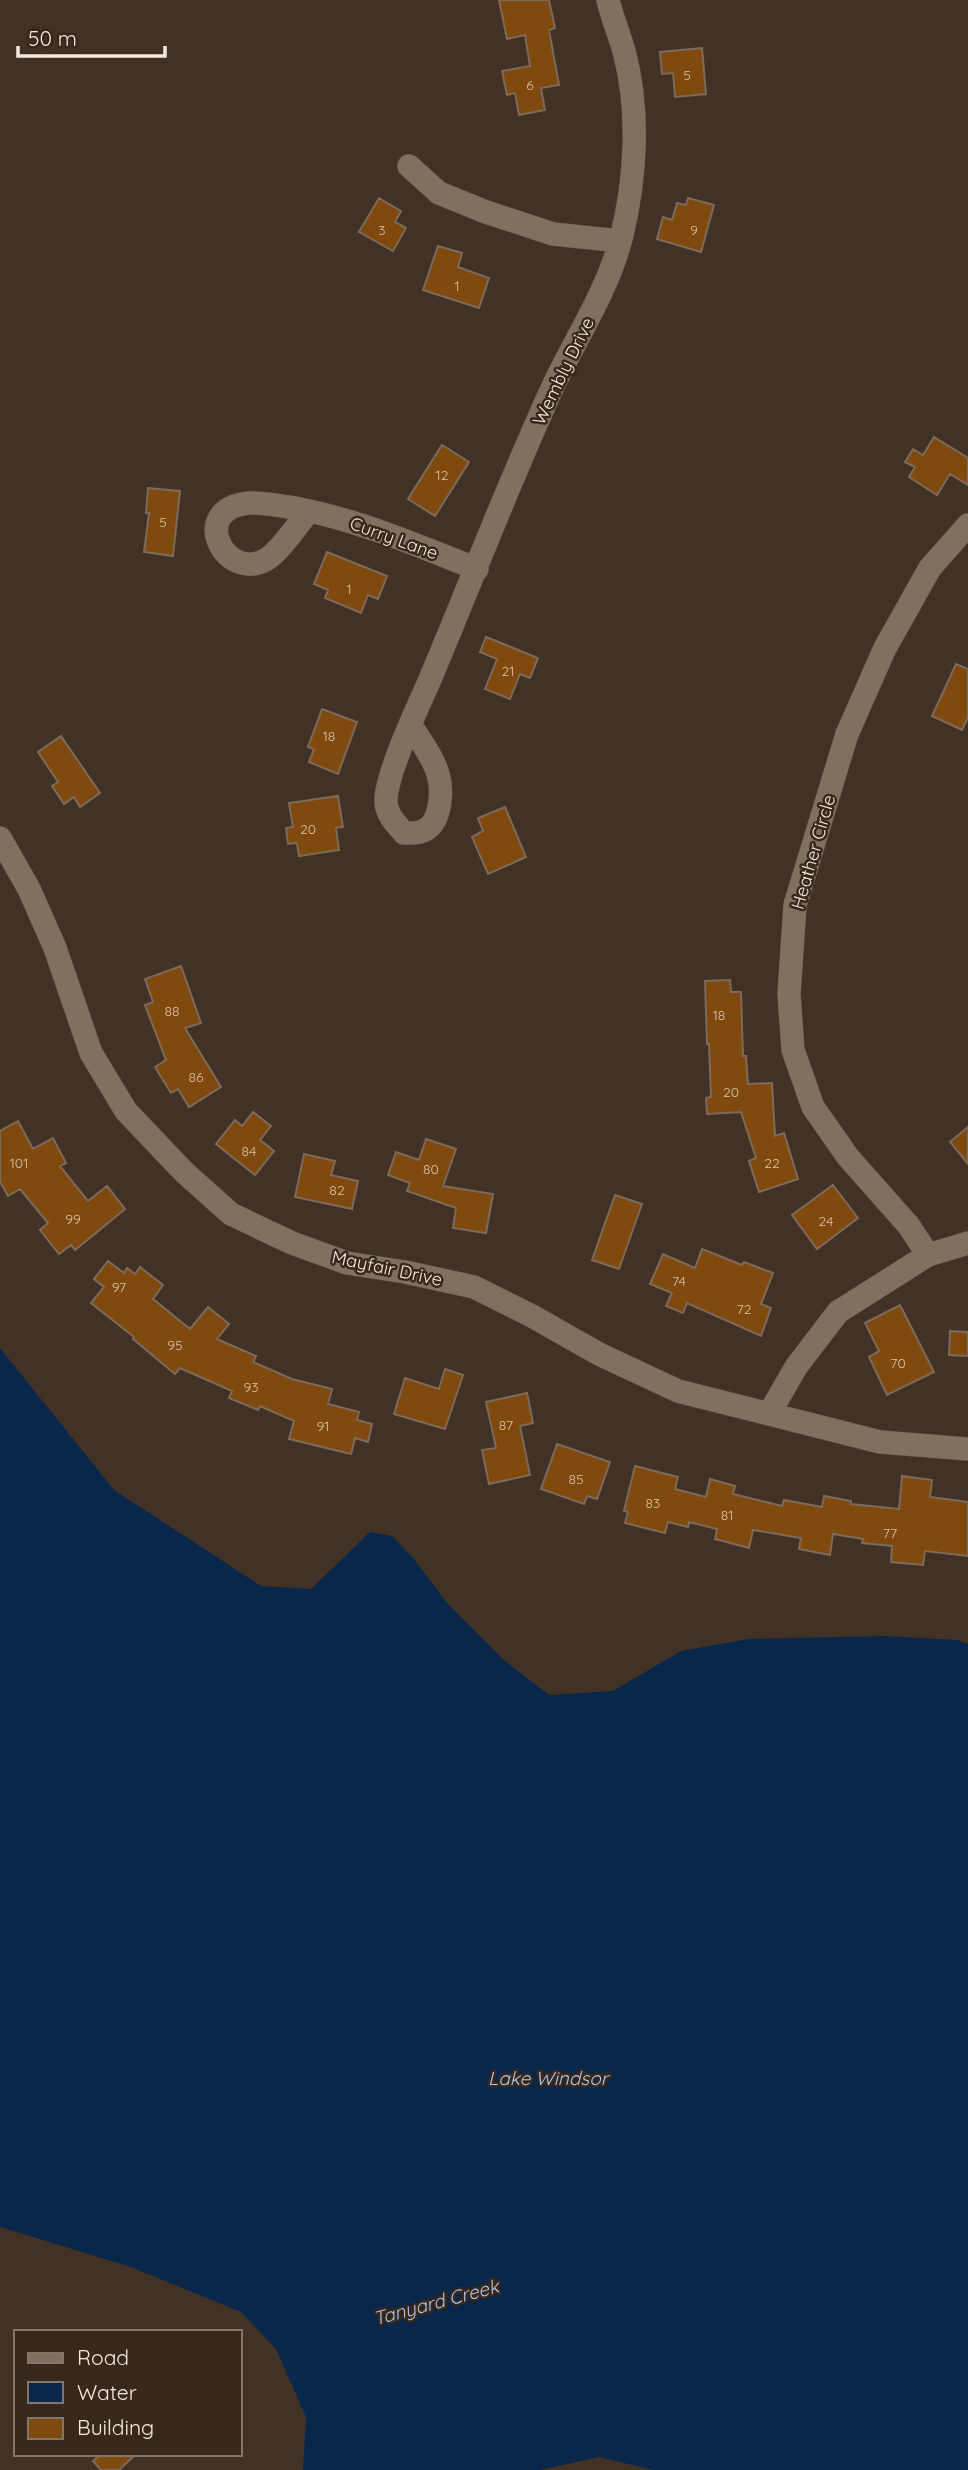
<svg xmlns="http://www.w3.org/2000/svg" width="968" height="2470" viewBox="0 0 968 2470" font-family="Quicksand,sans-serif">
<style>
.water{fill:#08274b}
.building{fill:#80490d;stroke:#7c6a5c;stroke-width:2}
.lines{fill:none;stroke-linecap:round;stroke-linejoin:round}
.street-casing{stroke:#5d5044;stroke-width:24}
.street{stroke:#816f60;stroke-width:23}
.labels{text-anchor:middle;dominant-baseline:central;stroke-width:5;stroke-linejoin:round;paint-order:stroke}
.number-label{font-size:14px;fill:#d6c0aa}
.street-label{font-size:18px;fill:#f2e8df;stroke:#38281b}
.water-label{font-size:19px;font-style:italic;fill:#a9c6ec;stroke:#38281b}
</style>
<rect width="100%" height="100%" fill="#423225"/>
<path class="water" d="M 0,1348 L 114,1490 L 261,1586 L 311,1589 L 370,1532 L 392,1536 L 414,1559 L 447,1603 L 505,1661 L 549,1695 L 613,1691 L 681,1651 L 749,1639 L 885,1636 L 958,1640 L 968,1644 L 968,2470 L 654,2470 L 598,2457 L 541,2470 L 303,2470 L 306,2417 L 276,2349 L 241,2312 L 131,2267 L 0,2227 Z"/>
<path class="building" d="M 499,0 L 549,0 L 555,28 L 549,30 L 559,85 L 541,88 L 545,110 L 519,115 L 515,93 L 507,95 L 502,71 L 530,66 L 525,35 L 507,39 Z
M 702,48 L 706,94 L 675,97 L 673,73 L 662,74 L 660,52 Z
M 379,198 L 401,211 L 395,222 L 406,228 L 393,251 L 359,232 Z
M 688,198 L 714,205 L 701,252 L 657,239 L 663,217 L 672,220 L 677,203 L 686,205 Z
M 438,246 L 462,253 L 458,267 L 489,278 L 479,308 L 423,290 Z
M 934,437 L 968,458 L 968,485 L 950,474 L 937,495 L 909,477 L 915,467 L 905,462 L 913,449 L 923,455 Z
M 442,445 L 469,462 L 435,516 L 408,499 Z
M 148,488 L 180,491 L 173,556 L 144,552 L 149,513 L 146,513 Z
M 327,552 L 387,576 L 378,599 L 368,595 L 361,613 L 325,598 L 328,590 L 314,584 Z
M 486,637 L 538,658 L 530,678 L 520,674 L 510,699 L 485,689 L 497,659 L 480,652 Z
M 956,664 L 968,669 L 968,717 L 962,730 L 932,716 Z
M 322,709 L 357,722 L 338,774 L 309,762 L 314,749 L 308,747 Z
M 61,736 L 100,793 L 80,807 L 74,797 L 64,804 L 52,786 L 58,782 L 38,752 Z
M 338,796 L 343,827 L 336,828 L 339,850 L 299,856 L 297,843 L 288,844 L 286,828 L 293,827 L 289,803 Z
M 505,807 L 526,857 L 488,874 L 472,837 L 483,831 L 478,818 Z
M 181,966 L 201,1023 L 185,1028 L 221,1087 L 189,1107 L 178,1089 L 171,1093 L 155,1067 L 166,1060 L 145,1005 L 153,1002 L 145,979 Z
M 730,980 L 731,992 L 741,992 L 743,1056 L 746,1056 L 748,1084 L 772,1083 L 775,1136 L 784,1133 L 798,1179 L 759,1192 L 749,1161 L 756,1158 L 741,1112 L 707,1114 L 706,1098 L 711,1097 L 709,1044 L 707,1044 L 705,981 Z
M 253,1112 L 271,1126 L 260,1140 L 274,1151 L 255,1175 L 216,1144 L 235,1120 L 242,1126 Z
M 18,1121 L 33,1149 L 53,1138 L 66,1163 L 60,1166 L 88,1201 L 107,1186 L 125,1209 L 75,1250 L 71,1245 L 59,1254 L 40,1230 L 48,1223 L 20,1189 L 8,1196 L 0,1182 L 0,1131 Z
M 968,1127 L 968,1164 L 950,1142 Z
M 426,1139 L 456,1149 L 443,1186 L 493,1194 L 486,1233 L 453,1228 L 456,1208 L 407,1191 L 410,1183 L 388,1175 L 396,1152 L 419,1160 Z
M 304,1154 L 335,1161 L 331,1175 L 358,1181 L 352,1209 L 295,1197 Z
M 833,1185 L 858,1218 L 817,1249 L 792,1215 Z
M 615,1195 L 642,1204 L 619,1269 L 592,1260 Z
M 702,1249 L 742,1265 L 744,1262 L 773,1273 L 761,1304 L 771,1308 L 761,1336 L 687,1303 L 683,1313 L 666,1306 L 672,1293 L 650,1284 L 663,1254 L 695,1268 Z
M 108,1261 L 124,1273 L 127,1268 L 135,1274 L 140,1267 L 163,1285 L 153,1299 L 190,1329 L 208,1307 L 229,1324 L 217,1339 L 256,1356 L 253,1362 L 292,1379 L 332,1389 L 328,1404 L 359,1412 L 357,1420 L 372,1424 L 368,1442 L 355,1438 L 351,1454 L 289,1439 L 294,1421 L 260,1406 L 258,1410 L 229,1398 L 232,1391 L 180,1368 L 175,1374 L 133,1339 L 134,1337 L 91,1303 L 104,1287 L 94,1279 Z
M 900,1305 L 934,1372 L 887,1395 L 869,1357 L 879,1351 L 865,1323 Z
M 950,1331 L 968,1332 L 968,1356 L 949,1355 Z
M 445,1369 L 463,1375 L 445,1429 L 394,1414 L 405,1378 L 439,1389 Z
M 527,1393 L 533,1423 L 520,1426 L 530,1475 L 489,1484 L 482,1450 L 496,1448 L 486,1402 Z
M 557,1444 L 610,1462 L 597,1499 L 587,1496 L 584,1504 L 541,1489 Z
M 635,1466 L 678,1477 L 675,1489 L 706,1497 L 710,1479 L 735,1486 L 733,1494 L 782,1506 L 784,1500 L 822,1507 L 824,1496 L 851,1501 L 851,1504 L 899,1509 L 902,1476 L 932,1480 L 930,1497 L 968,1502 L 968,1556 L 925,1551 L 923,1565 L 891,1562 L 892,1546 L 862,1543 L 863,1539 L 833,1534 L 830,1555 L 799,1549 L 801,1538 L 753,1530 L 749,1548 L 715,1539 L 717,1529 L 689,1522 L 688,1527 L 668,1522 L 665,1533 L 625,1523 L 628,1512 L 624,1511 Z
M 101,2454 L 136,2454 L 119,2470 L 101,2470 L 93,2461 Z"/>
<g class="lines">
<defs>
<path id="street" d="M 409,166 L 439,193 L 486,212 L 553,234 L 620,241
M 309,511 C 297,525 282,549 267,559 C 226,584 187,510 248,503 C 265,502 283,506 300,509 C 361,521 419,546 477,569
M 411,726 C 421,741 433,757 438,774 C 443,790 441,822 425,830 C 418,834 411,833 404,833 C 396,824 386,814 386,801 C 386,773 419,705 431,677 C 471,582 507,487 550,393 C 573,342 606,295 621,239 C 636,179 640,111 624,51 C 619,34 612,17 608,0
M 0,838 L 29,889 L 55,948 L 91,1053 L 126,1111 L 184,1172 L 231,1214 L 292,1243 L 347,1263 L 405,1272 L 474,1287 L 532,1316 L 599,1354 L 678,1391 L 880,1442 L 968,1449
M 928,1255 L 909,1226 L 848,1157 L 813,1107 L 793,1050 L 789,994 L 795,905 L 847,734 L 885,648 L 930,568 L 968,525
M 769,1414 L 796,1367 L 838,1312 L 928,1255 L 968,1243"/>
</defs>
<use href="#street" class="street-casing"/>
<use href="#street" class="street"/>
</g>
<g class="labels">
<g class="number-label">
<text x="687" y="75">5</text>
<text x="530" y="85">6</text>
<text x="382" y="230">3</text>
<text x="694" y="230">9</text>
<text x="457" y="286">1</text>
<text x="442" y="475">12</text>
<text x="163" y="522">5</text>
<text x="349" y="589">1</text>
<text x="508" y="671">21</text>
<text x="329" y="736">18</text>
<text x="308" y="829">20</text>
<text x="172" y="1011">88</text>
<text x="719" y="1015">18</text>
<text x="196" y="1077">86</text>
<text x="731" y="1092">20</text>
<text x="249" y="1151">84</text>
<text x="19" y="1163">101</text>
<text x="772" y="1163">22</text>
<text x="431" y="1169">80</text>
<text x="337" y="1190">82</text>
<text x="73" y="1219">99</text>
<text x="826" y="1221">24</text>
<text x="679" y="1281">74</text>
<text x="119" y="1287">97</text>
<text x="744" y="1309">72</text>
<text x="175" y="1345">95</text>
<text x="898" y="1363">70</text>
<text x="251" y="1387">93</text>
<text x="506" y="1425">87</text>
<text x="323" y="1426">91</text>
<text x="576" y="1479">85</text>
<text x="653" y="1503">83</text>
<text x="727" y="1515">81</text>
<text x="890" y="1533">77</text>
</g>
<g class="street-label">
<text transform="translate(563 371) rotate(-64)">Wembly Drive</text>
<text transform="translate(394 538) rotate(20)">Curry Lane</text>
<text transform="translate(813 852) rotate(-74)">Heather Circle</text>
<text transform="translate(387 1268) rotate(12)">Mayfair Drive</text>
</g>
<g class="water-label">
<text x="548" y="2078">Lake Windsor</text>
<text transform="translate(436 2302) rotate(-15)">Tanyard Creek</text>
</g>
</g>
<rect x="14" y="2330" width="228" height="126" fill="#38281b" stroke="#827569" stroke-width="2"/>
<rect x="28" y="2353" width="35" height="10" fill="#816f60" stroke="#827569" stroke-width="2"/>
<text x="77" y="2365" font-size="21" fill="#f2e8df">Road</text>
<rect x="28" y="2382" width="35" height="21" fill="#08274b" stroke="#827569" stroke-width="2"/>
<text x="77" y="2400" font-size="21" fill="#f2e8df">Water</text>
<rect x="28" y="2418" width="35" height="21" fill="#80490d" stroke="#827569" stroke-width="2"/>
<text x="77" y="2435" font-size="21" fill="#f2e8df">Building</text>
<path d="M18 46v10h147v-10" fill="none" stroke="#f2e8df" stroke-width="3.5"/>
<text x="28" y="46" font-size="21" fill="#f2e8df" stroke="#38281b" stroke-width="5" paint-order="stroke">50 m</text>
</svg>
